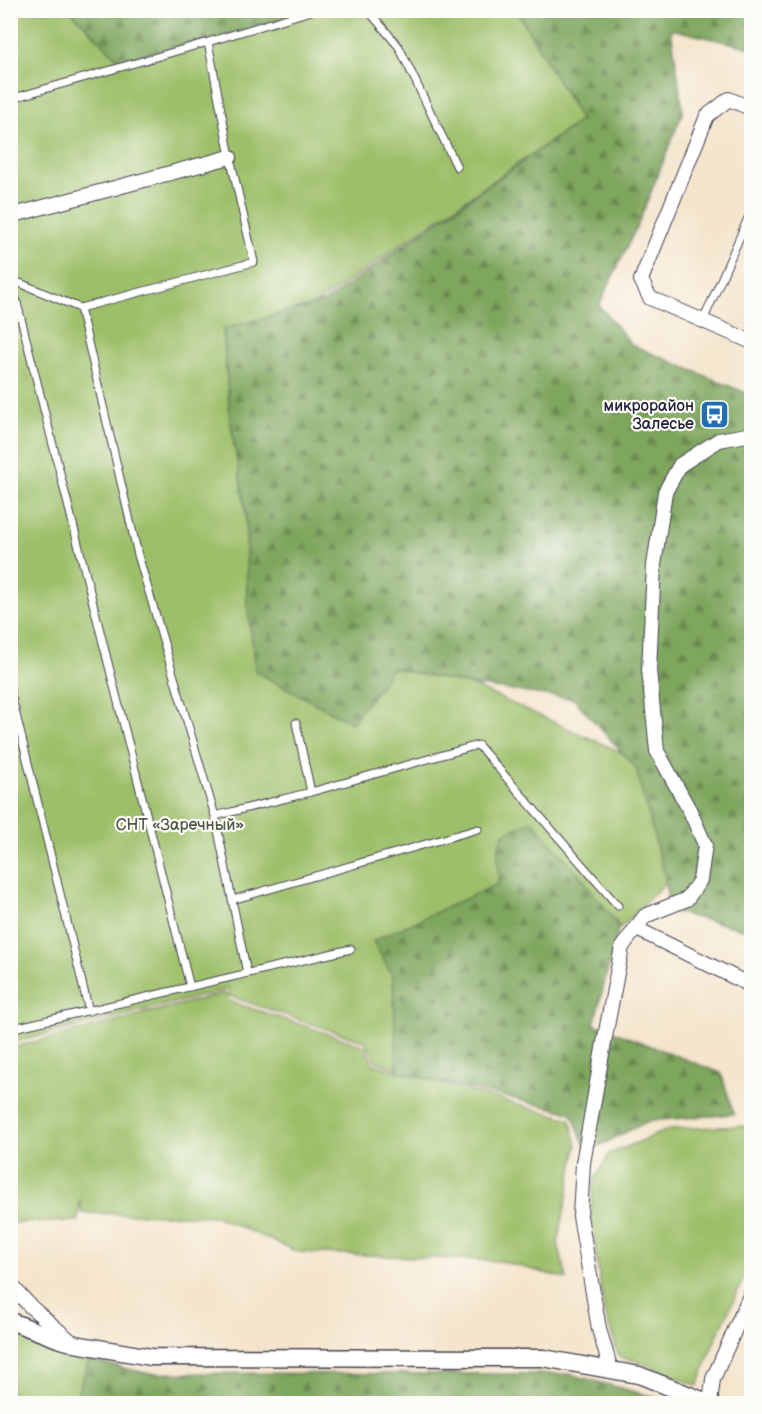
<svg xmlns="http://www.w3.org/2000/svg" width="762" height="1414" viewBox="0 0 762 1414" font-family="'Balsamiq Sans',sans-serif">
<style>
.green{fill:#9dbf69;stroke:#607052;stroke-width:1.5}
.forest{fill:url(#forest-firs);stroke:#50644c;stroke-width:1.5}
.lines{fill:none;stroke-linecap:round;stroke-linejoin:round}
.service-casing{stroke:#423f51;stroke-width:9}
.minor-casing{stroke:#423f51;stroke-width:16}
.tertiary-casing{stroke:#423f51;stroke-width:19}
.service{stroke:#fff;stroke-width:7}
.minor{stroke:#fff;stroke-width:14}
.tertiary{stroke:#fff;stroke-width:16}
.labels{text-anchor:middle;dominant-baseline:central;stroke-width:4.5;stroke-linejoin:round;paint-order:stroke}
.poi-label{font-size:16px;fill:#22223b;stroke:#fdfcf7;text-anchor:end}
.park-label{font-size:16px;fill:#4d594b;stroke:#fdfcf7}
</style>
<defs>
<pattern id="forest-firs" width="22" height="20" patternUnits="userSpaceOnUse" patternTransform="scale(1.5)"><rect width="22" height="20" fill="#7ea65d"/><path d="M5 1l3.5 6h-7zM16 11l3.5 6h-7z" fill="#67874e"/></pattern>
</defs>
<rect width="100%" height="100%" fill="#fdfcf7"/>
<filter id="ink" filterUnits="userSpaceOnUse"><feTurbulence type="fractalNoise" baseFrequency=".0167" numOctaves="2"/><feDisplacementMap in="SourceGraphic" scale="12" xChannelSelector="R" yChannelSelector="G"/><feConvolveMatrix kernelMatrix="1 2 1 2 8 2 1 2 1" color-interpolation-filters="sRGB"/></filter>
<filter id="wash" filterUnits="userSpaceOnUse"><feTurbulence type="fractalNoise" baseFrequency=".008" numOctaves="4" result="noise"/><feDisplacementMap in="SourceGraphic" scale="24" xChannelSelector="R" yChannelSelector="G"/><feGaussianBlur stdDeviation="1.35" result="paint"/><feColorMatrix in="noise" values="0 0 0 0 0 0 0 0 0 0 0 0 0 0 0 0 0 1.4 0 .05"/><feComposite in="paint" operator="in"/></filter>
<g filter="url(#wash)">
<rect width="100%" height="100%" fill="#f4e5cc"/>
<path class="green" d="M 10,11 L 71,11 L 119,60 L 306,11 L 517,11 L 581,120 L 314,305 L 223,329 L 230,418 L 246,514 L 247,601 L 256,672 L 393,668 L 471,685 L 643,762 L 666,882 L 621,927 L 430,1079 L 375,1061 L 366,1042 L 229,996 L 229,989 L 11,1043 Z
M 225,993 L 229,1001 L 365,1046 L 373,1064 L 570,1119 L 577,1145 L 558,1243 L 567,1279 L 500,1261 L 298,1252 L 215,1216 L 82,1213 L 80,1199 L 78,1221 L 11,1223 L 11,1048 Z
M 743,1126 L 751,1132 L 751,1262 L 713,1345 L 698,1386 L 637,1361 L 619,1357 L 604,1310 L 591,1219 L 593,1183 L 609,1154 L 670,1129 Z
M 11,1333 L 89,1360 L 82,1380 L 98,1403 L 11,1404 Z"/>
<path class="forest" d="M 71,11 L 306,11 L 240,31 L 119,60 Z
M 517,11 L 751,11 L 751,48 L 671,29 L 683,112 L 639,222 L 599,305 L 632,345 L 751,395 L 751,931 L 669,911 L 665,878 L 636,768 L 574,699 L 471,685 L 393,668 L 352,723 L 256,672 L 247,601 L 246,514 L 230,418 L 223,329 L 324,302 L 581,120 Z
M 532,821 L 581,877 L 619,926 L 594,1024 L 721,1073 L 734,1114 L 648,1121 L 587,1152 L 572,1113 L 397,1071 L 393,977 L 373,941 L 498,884 L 498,850 L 503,834 Z
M 89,1360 L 146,1373 L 569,1374 L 676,1403 L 74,1403 Z"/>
</g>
<g filter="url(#ink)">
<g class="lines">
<defs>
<path id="service" d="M 368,10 L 399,47 L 457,167
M 208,42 L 314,10
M 10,99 L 208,42 L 230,157 L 254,262 L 80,308 L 138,555 L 215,816 L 247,973
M 10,279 L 80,308
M 11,279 L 190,987
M 703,321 L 752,209
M 10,690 L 89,1011
M 296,723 L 311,792
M 215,816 L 311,792 L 478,745 L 618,906
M 232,900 L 478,829
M 10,1029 L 351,949"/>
<path id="minor" d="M 752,109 L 729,99 L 707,116 L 641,280 L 650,298 L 752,342
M 10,216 L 230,157
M 635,928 L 752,986
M 10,1284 L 31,1307 L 72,1342
M 611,1370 L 599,1329 L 580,1216 L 583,1163 L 605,1037 L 622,947 L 645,916 L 687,899 L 700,880 L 705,845 L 690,811 L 657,751 L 649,670 L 654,565 L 665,492 L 680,465 L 719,440 L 752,434
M 710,1403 L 713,1379 L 752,1291"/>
<path id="tertiary" d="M 10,1321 L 58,1339 L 75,1344 L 151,1357 L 543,1358 L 639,1375 L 712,1404"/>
</defs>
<use href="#service" class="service-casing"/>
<use href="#minor" class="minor-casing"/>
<use href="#tertiary" class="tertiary-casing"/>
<use href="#service" class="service"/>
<use href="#minor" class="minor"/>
<use href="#tertiary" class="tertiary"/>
</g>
</g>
<defs>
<symbol id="bus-square" viewBox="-11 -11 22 22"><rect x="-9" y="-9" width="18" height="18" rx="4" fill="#1f6fb2" stroke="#fdfcf7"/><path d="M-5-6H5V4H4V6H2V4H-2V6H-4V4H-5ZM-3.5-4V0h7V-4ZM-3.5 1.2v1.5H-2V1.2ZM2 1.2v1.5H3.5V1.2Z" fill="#fff"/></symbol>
</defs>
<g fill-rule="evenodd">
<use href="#bus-square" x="698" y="398" width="33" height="33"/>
</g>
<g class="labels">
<g class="poi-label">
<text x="694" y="406">микрорайон<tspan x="694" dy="18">Залесье</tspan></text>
</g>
<g class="park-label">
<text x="180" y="825">СНТ «Заречный»</text>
</g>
</g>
<rect width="762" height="1414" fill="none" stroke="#fdfcf7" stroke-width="36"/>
</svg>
